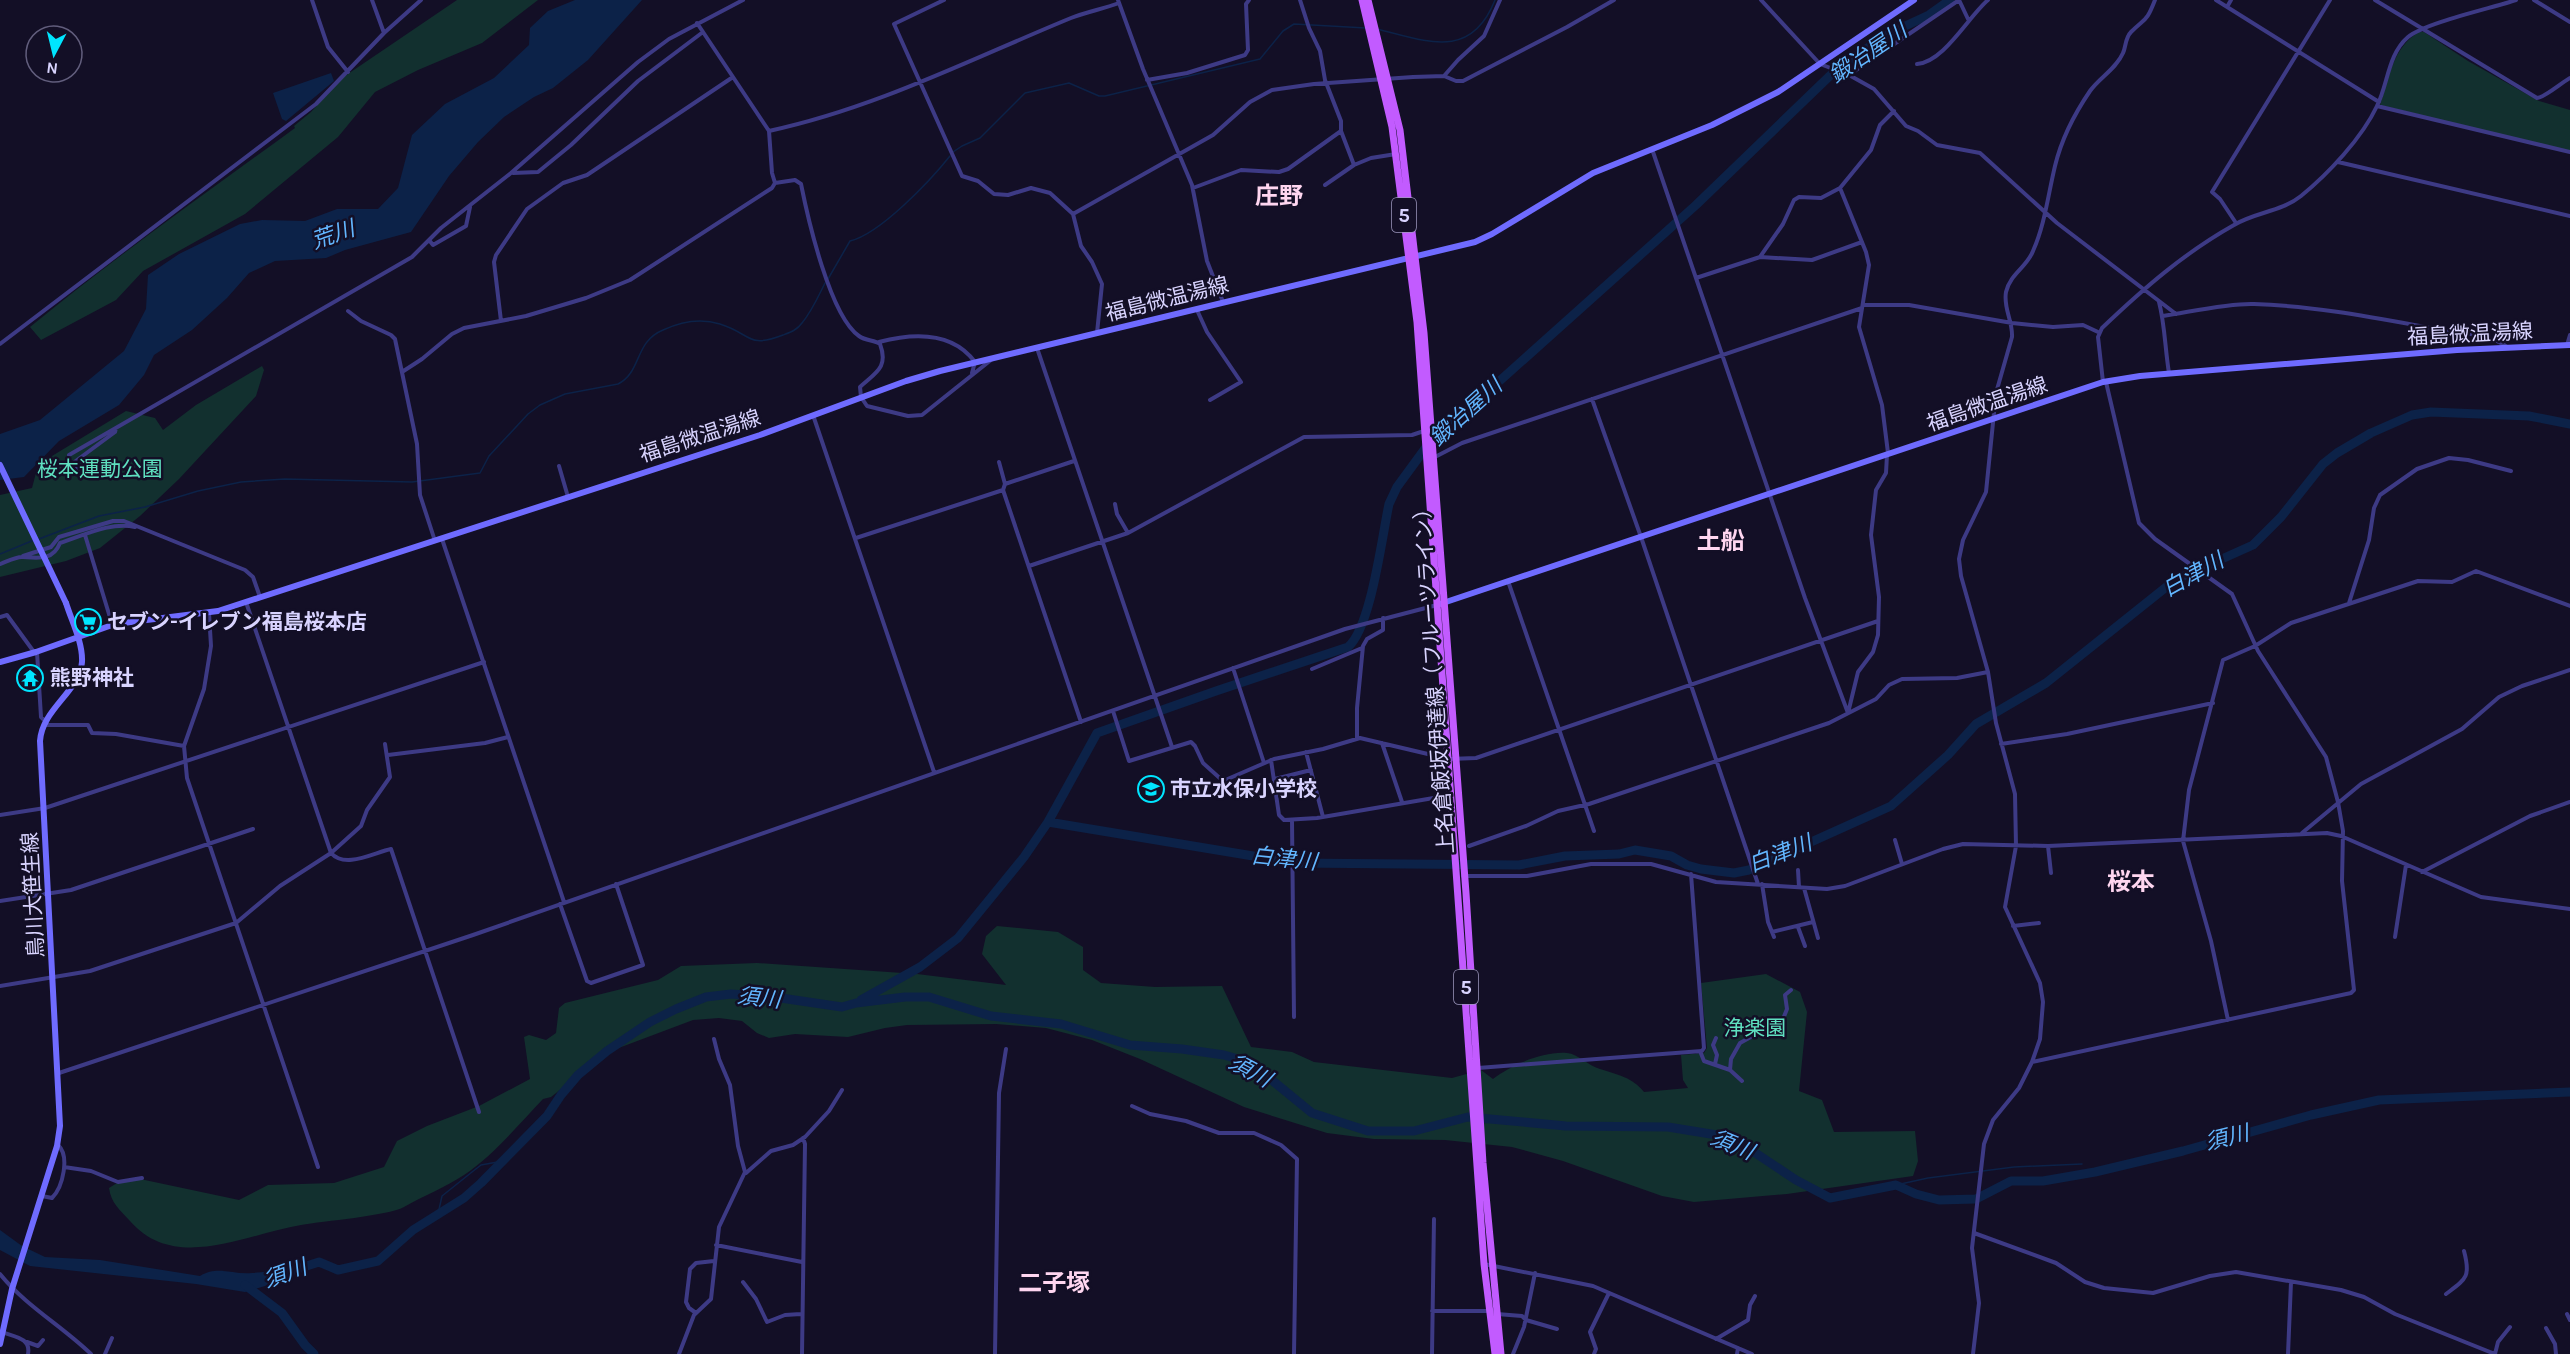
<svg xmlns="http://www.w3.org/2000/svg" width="2570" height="1354" viewBox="0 0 2570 1354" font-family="Karla,'Noto Sans JP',sans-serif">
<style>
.green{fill:#12302f}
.water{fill:#0c2248}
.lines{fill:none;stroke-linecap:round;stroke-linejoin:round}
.stream{stroke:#0c2248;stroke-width:1.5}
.river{stroke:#0c2248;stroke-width:9}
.street{stroke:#3d3a85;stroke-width:4}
.secondary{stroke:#6f6bff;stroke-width:6}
.primary{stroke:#c25bff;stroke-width:7}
.secondary-bridge{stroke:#6f6bff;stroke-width:6}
.labels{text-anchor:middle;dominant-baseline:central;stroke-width:5;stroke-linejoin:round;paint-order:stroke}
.shield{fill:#130f26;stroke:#9e99be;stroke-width:1.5}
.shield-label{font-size:20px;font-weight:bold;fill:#d9d4ff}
.street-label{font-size:21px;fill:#d9d4ff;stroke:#130f26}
.park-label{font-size:21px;fill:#5fe0c0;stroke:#130f26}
.poi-label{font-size:21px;font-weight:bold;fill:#d9d4ff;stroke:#130f26;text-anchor:start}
.water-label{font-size:22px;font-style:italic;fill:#62b6ff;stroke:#130f26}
.quarter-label{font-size:24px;font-weight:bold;fill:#ffd6f0;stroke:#130f26}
</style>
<rect width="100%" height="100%" fill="#130f26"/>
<path class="green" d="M 457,0 L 538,0 L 482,43 L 418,70 L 375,92 L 338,137 L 245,214 L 143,271 L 116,300 L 41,340 L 30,327 C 115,257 206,193 295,128 L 294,126 L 311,112 L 342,78 Z
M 2419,32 L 2424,32 L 2468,61 L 2539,101 L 2570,110 L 2570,152 L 2380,105 C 2389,78 2393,47 2419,32 Z
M 262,366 L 264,370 L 256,396 L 179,479 L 140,516 L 100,548 L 66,561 L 0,577 L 0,495 L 32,488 L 36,473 L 52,456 L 126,411 L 155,418 L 163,430 L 196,405 Z
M 997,926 L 1058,932 L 1083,947 L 1083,970 L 1101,983 L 1155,987 L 1222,986 L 1251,1047 L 1292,1052 L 1314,1062 L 1452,1078 L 1481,1070 L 1493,1079 C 1511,1065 1543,1051 1567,1053 C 1578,1054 1589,1066 1600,1069 C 1618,1075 1632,1077 1644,1092 L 1688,1088 L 1683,1080 L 1681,1055 L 1704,1053 L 1707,1048 L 1701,983 L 1766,974 L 1800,992 L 1807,1012 L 1799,1091 L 1822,1100 L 1834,1132 L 1915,1131 L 1918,1161 L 1913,1176 L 1787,1194 L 1694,1202 L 1662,1196 L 1563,1161 L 1512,1147 L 1445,1140 L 1374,1139 L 1327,1133 L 1244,1107 L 1140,1059 L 1092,1040 L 1046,1028 L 996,1024 L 907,1025 L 885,1028 L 848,1037 L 795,1034 L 769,1038 L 757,1033 L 742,1021 L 719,1018 L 693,1020 L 608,1052 L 551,1097 L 543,1099 C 518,1125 494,1155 464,1175 C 446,1187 423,1196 404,1207 C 387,1216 323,1221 301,1225 C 246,1234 175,1273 130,1221 C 120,1210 111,1203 109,1188 L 117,1183 L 140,1179 L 239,1200 L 268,1185 L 334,1183 L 384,1167 L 397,1141 L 427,1126 L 479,1106 L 530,1079 L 524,1037 L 529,1035 L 546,1040 L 556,1033 L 559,1008 L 565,1003 L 658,980 L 681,966 L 757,963 L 917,974 L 1006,985 L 982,954 L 986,936 Z"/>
<path class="water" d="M 575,0 L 642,0 L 588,60 L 553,88 L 534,97 L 504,117 L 478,142 L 449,176 L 411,232 L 345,250 L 326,258 L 275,261 L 249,273 L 227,298 L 192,330 L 154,355 L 144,375 L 119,405 L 59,441 L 24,477 L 0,480 L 0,434 L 40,420 L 124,351 L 146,309 L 148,275 L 179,254 L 240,224 L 262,220 L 305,221 L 337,209 L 378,209 L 398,188 L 412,135 L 445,104 L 494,78 L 529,45 L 530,28 L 548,11 Z
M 331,73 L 334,81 L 286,121 L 282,119 L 273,93 Z
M 0,1230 L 22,1246 L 45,1257 L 100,1260 L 200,1276 C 218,1265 233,1275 252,1273 C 267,1272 280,1269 296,1270 L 282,1281 L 245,1292 L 196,1284 L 30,1266 L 0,1250 Z"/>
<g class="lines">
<path class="stream" d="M 1377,29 C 1426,41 1471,61 1495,0
M 953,152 L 962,146 L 980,138 L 1025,93 L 1069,83 L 1099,96 L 1105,96 L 1260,59 L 1283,31 L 1294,24 L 1366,28
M 828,279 L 850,241 C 880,234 930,181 950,156
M 39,539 L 99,516 L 145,507 L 198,491 L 241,482 L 285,479 L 412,482 L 480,473 L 489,456 L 528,414 L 540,405 L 565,394 L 618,384 C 642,372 634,342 663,330 C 680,322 701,318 720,324 C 752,334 747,349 783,335 C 791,332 797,330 802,323 C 812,311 818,297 825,283
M 0,554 L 34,540
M 1896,1185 L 1928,1178 L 2014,1167 L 2082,1164
M 438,1214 L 442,1196 L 472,1172 L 481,1165 L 503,1161"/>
<path class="river" d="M 1048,822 L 1295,863 L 1519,865 L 1565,856 L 1619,854 L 1635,850 L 1671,856 L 1687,865 L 1701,869 L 1734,873 L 1749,870 L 1891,806 L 1948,755 L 1976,724 L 2046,683 L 2175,580 L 2253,545 L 2281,517 L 2323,464 L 2337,453 L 2371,433 L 2412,415 L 2431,412 L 2529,416 L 2570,424
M 861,1000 L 920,967 L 958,938 L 1024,857 L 1048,822 L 1097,733 L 1216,691 L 1348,647 C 1371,628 1382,536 1389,504 L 1397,487 L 1427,446 L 1696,205 L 1839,67 L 1890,33 L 1929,15 L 1950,0
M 282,1274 L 319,1262 L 338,1270 L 378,1261 L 413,1230 L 464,1198 L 481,1183 L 547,1116 L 561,1095 L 578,1075 L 607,1051 L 650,1022 L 676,1009 L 706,997 L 731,994 L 774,997 L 842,1007 L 856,1003 L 905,997 L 929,997 L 991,1016 L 1061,1024 L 1130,1045 L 1182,1049 L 1224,1055 L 1238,1059 L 1262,1072 L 1312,1113 L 1368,1131 L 1414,1131 L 1468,1117 L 1566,1126 L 1668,1127 L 1717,1135 L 1742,1144 L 1796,1180 L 1830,1198 L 1896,1185 L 1916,1194 L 1939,1200 L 1976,1199 L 2011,1181 L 2043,1181 L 2095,1172 L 2183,1151 L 2311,1115 L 2379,1100 L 2570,1092
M 245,1285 L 282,1313 L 305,1345 L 314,1354"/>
<path class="street" d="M 312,0 L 328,47 L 348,72
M 372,0 L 384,33
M 944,0 L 894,24 L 962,176 L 978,181 L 994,194 L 1008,195 L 1031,188 L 1050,193 L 1073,214 L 1081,246 L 1092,262 L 1102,284 L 1097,333
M 1118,0 L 1143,69 L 1192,185 L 1207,261 L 1223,302
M 1761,0 L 1820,64 L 1849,75 L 1874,89 L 1906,126 L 1918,131 L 1937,145 L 1980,153 L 2057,223 L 2176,314
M 1959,0 L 1968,19
M 2216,0 L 2379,102
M 2375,0 L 2537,98 C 2544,98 2561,83 2570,78
M 2534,0 L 2570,22
M 2227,7 L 2231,0
M 697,23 L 769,131 L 772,173 L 775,183 L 795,180 L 801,184 C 808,219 830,316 859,336 C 866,341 874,340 880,344 C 889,368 875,373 860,387 L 861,397 L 867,406 L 908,416 L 922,415 L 991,360
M 1917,64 C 1944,62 1968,17 1988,0
M 1850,74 L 1959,0
M 1444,76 L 1458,60 L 1484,36 L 1500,0
M 1147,80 L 1187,73 L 1245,55 L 1248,50 L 1246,4 L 1249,0
M 2377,106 L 2570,152
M 769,131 C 876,108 971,59 1071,18 C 1086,12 1103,9 1119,3
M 1341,131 L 1354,165
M 1652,149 L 1805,598 L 1848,713
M 2338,162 L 2570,216
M 513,173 L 538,172 L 571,145 L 638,81 L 703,32
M 1325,185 L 1354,165 L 1371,158 L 1396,154
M 1193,188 L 1241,170 L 1279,172 L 1288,169 L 1341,131 L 1341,121 L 1325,80 L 1320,51 L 1309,28 L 1300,0
M 1840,188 L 1866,252 L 1869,265 L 1859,327 L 1882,405 L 1888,453
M 1073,214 L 1213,135 L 1250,102 L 1272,90 L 1314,84 L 1413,77 L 1444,76 L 1456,81 L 1463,81 L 1567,27 L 1614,0
M 2236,223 L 2220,199 L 2212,192 L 2330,0
M 429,240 L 433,245 L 466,226 L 470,207
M 1760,257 L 1783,224 L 1794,200 L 1799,197 L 1821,198 L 1840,188 L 1871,150 L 1880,125 L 1894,111
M 1696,278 L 1760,257 L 1812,260 L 1862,242
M 2159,302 C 2165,325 2165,349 2169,373
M 1863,305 L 1909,305 L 2012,323 L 2053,327 L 2083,325 L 2098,332
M 1197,310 L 1207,332 L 1241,382 L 1210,400
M 348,311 L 361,321 L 391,335 L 395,339 L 417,444 L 420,495 L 435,541
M 2163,316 C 2190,312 2228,303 2254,304 C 2316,306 2376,318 2437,329 C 2456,332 2493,335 2507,347
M 501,321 L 494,262 L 496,255 L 527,209 L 563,183 L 587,175 L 733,77
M 879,342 C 913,333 952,331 975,362 L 972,373
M 0,344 L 316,104 L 384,33 L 421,0
M 2567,345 L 2570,335
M 1037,348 L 1172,747
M 402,372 L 422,359 L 452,334 L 464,328 L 526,316 L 586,298 L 630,280 L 772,188 L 775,183
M 2103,382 L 2098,337 L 2102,328 C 2143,289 2184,253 2234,225 C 2255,212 2281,212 2301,196 C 2328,174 2362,138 2377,106 C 2388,84 2388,54 2408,37 C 2424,23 2492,8 2516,0
M 1592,399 L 1641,537 L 1758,884
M 813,415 L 934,772
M 69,455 L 412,257 L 441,228 L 511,173 L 638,62 L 669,39 L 743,0
M 1433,458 L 1462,443 L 1862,308
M 999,462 L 1005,484 L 1003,490
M 73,464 L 78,469 L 72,474 L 68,471 L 69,466 L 115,432 L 116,428
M 559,466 L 568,497
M 1005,484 L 1074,461
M 1115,504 L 1117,514 L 1128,533
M 85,535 L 112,624
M 856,538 L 1003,490 L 1081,722
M 442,539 L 564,902
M 23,556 L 51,547 L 59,537 L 113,521 L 124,521 L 245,570 L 253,577 L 260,597
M 0,564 C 6,562 17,556 23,557 C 38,558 53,561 60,543 C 82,536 112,521 135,527
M 1029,566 L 1128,533 L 1304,437 L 1412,435 L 1424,431
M 1508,581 L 1594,831
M 246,602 L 331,853 C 345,869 373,853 391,849 L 479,1112
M 2349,603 L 2369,540 L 2374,508 L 2380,495 L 2417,469 L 2449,458 L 2468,460 L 2511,471
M 209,613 L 211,646 L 204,689 L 184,746 L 187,778 L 318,1167
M 0,617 L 7,615 L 34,652
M 37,652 L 41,717 L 46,722
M 1233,668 L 1264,763
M 1312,669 L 1362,648
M 1113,711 L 1129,761 L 1191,742 L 1195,746 L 1203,763 L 1223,781 L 1274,759 L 1323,749 L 1360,738 L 1449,759 L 1476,758 L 1878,621
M 1848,713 L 1858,672 L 1873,652 L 1878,635 L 1879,597 L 1871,535 L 1876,490 L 1886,473 L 1887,455
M 45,725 L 88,725 L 92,733 L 116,734 L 184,746
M 1357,738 L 1357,708 L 1363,646 L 1367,639 L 1383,630 L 1383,618
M 1382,743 L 1402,802
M 2001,744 L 2067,734 L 2213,703
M 1306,752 L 1323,817
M 388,755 L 485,743 L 508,737
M 1271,760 L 1279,815 L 1284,820 L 1317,818 L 1451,795
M 1275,779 L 1311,770
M 0,815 L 45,808 L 484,662
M 1292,820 L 1294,1017
M 2302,833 L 2361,784 L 2462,729 L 2499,697 L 2522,686 L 2570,670
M 1895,840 L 1902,864
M 1469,846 L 1526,826 L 1558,811 L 1589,804 L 1829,723 L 1876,699 L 1889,685 L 1902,679 L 1957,678 L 1988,672
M 2048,846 L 2051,873
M 1798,870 L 1799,887
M 2422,872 L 2530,816 L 2570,802
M 1463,876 L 1527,876 L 1591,864 L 1651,864 L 1716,882 L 1827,889 L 1845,886 L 1943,849 L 1963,844 L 2048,846 L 2327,833 L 2341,836 L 2481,897 L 2570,909
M 1762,884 L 1768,922 L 1774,937
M 1804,888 L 1818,938
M 0,901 L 71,890 L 253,829
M 560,904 L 587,981 L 591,983 L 643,965 L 616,884
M 2013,926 L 2039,923
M 1798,927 L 1805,946
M 1772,932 L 1813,922
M 2395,937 L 2406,865
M 0,986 L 90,971 L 236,923 L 280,886 L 331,853 L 361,826 L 367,810 L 390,777 L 385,744
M 2228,1020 L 2211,941 L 2183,841 L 2189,790 L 2223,660 L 2255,646 L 2291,623 L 2418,581 L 2452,582 L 2476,571 L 2570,606
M 1700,1051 L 1704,1061 L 1730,1070 L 1742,1081
M 2032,1062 L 2351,993 L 2354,990 L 2342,881 L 2343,831 L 2338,802 L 2326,757 L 2258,651 L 2232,594 L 2155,539 L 2139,523 L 2106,382
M 1715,1064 L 1717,1055 L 1713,1045 L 1716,1038
M 1478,1068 L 1702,1051 L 1704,1048 L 1691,874
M 1730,1070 L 1731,1059 L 1740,1043 L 1783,1019 L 1787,1009 L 1785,995 L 1791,990
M 59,1073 L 473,935 L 1345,629 L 1437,605
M 1132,1106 L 1150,1114 L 1186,1121 L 1219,1133 L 1254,1133 L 1281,1145 L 1297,1159 L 1294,1354
M 64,1167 L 91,1171 L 118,1182 L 142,1178
M 746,1173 L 771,1151 L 793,1145 L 805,1137 L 829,1111 L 842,1090
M 42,1196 L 52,1198 C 63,1187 70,1156 58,1145
M 1974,1233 L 2056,1263 L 2085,1282 L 2104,1288 L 2153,1293 L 2210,1276 L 2236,1272 L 2341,1290 L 2364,1297 L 2395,1314 L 2495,1354
M 716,1245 L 802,1262
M 1484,1264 L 1593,1286 L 1752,1354
M 0,1274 C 26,1306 62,1326 91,1354
M 743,1282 L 756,1299 L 767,1322 L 785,1315 L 801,1314
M 2446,1294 C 2466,1279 2471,1277 2464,1251
M 1432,1311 L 1490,1311
M 696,1313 L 689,1308 L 686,1302 L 690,1269 L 696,1263 L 714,1261
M 1497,1314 L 1522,1316 L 1526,1320 L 1557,1329
M 2567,1314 L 2570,1320
M 2546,1328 L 2555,1344 L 2556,1354
M 2,1332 C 15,1337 31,1338 28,1354
M 1716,1339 L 1748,1320 L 1750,1305 L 1755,1296
M 27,1342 L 38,1346 L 43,1340
M 105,1354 L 112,1338
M 679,1354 L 694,1315 L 711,1299 L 719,1227 L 745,1172 L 738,1146 L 730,1085 L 719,1059 L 714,1039
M 802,1354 L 805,1144 L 803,1138
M 995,1354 L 999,1093 L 1006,1049
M 1432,1354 L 1434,1219
M 1513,1354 L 1524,1327 L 1535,1273
M 1594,1354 L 1596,1349 L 1590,1332 L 1609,1293
M 1737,1354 L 1738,1348
M 1973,1354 L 1979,1303 L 1972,1248 L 1984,1144 L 1993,1120 L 2019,1088 L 2032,1062 L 2040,1039 L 2043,1002 L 2040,983 L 2005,907 L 2016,846 L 2015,794 L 1996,723 L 1988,672 L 1961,576 L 1959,559 L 1963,540 L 1986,492 L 1996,393 L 2012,337 C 2013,321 2003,308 2006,292 C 2010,274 2027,267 2033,251 C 2045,224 2048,195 2055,166 C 2061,141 2075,113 2090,91 C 2099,78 2116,69 2123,53 C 2126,47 2125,38 2131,32 C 2146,17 2146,23 2155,0
M 2288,1354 L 2291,1282
M 2495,1354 L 2498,1342 L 2510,1327"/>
<path class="secondary" d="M 1440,604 L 2103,382 L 2140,376 L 2457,350 L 2570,345
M 0,662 L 36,652 L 115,624 L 218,611 L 760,435 L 906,381 L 940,371 L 1475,242 L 1492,234 L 1593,173 L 1712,125 L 1778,92 L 1914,0
M 0,1344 L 12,1289 L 57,1146 L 60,1126 L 40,741 C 42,709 80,691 82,662 C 83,643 72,622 66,603"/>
<path class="primary" d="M 1362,0 L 1392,127 L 1417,322 L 1484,1264 L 1495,1354
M 1368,0 L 1400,130 L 1424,333 L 1466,893 L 1483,1163 L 1501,1354"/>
<path class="secondary-bridge" d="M 0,465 L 66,603"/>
</g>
<defs>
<symbol id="supermarket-ring" viewBox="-11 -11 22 22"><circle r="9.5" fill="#130f26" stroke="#00e5ff" stroke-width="1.5"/><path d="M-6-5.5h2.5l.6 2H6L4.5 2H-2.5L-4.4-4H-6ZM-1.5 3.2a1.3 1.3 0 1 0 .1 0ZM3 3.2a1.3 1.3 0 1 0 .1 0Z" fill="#00e5ff"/></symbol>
<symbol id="temple-ring" viewBox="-11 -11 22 22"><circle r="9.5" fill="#130f26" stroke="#00e5ff" stroke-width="1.5"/><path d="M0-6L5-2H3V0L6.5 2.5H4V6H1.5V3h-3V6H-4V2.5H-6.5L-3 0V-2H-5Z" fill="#00e5ff"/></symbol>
<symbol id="school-ring" viewBox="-11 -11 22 22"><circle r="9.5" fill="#130f26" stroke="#00e5ff" stroke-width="1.5"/><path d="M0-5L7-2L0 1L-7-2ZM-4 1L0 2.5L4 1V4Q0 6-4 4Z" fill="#00e5ff"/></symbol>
</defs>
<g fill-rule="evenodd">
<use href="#supermarket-ring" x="73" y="607" width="30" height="30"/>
<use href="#temple-ring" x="15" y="663" width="30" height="30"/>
<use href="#school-ring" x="1136" y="774" width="30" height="30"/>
</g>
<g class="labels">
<g class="shield">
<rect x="1392" y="198" width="24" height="34" rx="4.5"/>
<rect x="1454" y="970" width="24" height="34" rx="4.5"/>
</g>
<g class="shield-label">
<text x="1404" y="215">5</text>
<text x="1466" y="987">5</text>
</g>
<g class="street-label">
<text transform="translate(1167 299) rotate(-14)">福島微温湯線</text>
<text transform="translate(2470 334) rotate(-3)">福島微温湯線</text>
<text transform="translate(1987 404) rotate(-19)">福島微温湯線</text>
<text transform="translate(700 436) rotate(-18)">福島微温湯線</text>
<text transform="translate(1434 676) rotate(-94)">上名倉飯坂伊達線（フルーツライン）</text>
<text transform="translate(33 895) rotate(-93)">鳥川大笹生線</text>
</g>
<g class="park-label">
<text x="100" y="469">桜本運動公園</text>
<text x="1755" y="1028">浄楽園</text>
</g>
<g class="poi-label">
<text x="107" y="622">セブン-イレブン福島桜本店</text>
<text x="50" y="678">熊野神社</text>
<text x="1170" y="789">市立水保小学校</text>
</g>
<g class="water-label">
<text transform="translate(1868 53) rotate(-34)">鍛冶屋川</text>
<text transform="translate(333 235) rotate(-19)">荒川</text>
<text transform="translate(1466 412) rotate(-42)">鍛冶屋川</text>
<text transform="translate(2193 575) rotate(-29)">白津川</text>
<text transform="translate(1780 854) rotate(-21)">白津川</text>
<text transform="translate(1284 859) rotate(6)">白津川</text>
<text transform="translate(759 998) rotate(6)">須川</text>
<text transform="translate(1250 1071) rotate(28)">須川</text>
<text transform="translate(2227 1138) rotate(-14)">須川</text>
<text transform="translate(1732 1145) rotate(22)">須川</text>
<text transform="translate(285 1274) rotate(-20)">須川</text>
</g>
<g class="quarter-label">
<text x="1279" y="196">庄野</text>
<text x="1721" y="541">土船</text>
<text x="2131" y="882">桜本</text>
<text x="1054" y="1283">二子塚</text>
</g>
</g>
<g transform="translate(54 54) rotate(187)"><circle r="28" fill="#130f26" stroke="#625e7d" stroke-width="1.5"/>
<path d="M0-4.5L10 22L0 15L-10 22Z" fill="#00e5ff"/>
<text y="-9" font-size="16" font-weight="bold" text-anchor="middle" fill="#d9d4ff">N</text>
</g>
</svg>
